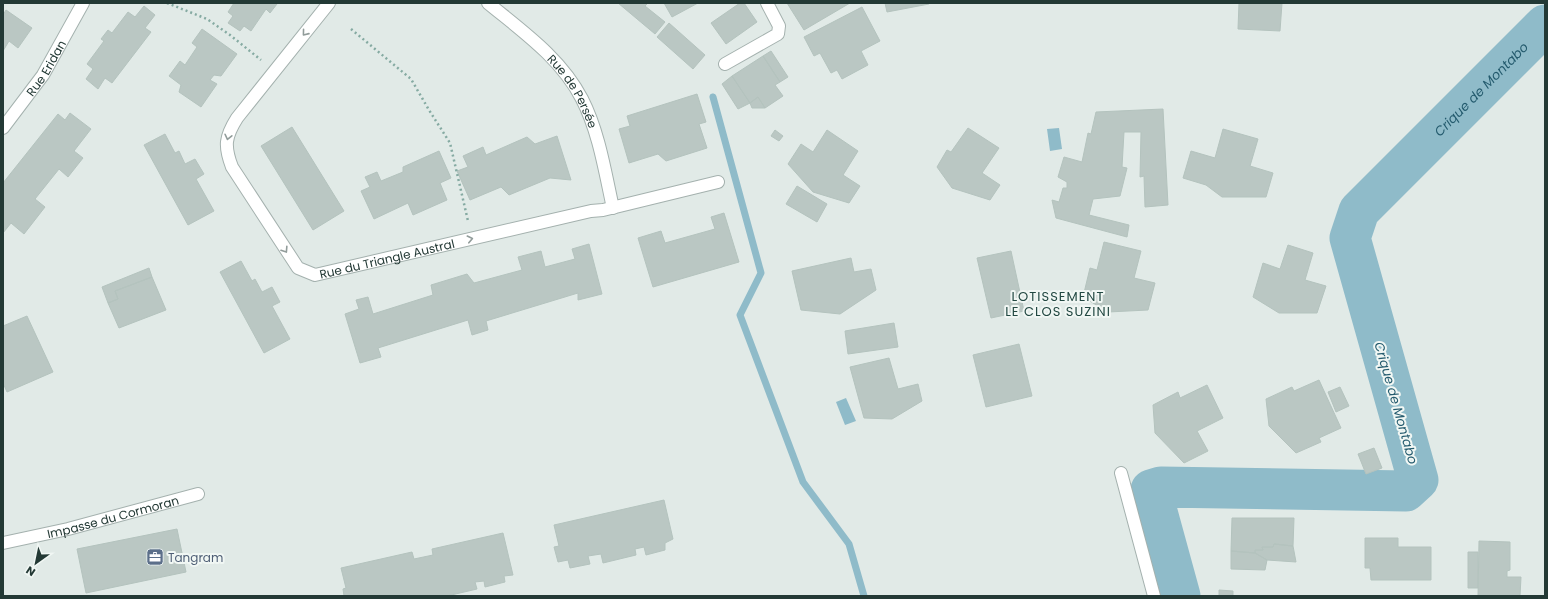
<svg xmlns="http://www.w3.org/2000/svg" width="1548" height="599" viewBox="0 0 1548 599" font-family="Poppins,sans-serif">
<style>
.water{fill:#8fbbc9}
.lines{fill:none;stroke-linecap:round;stroke-linejoin:round}
.stream{stroke:#8fbbc9;stroke-width:7}
.river{stroke:#8fbbc9;stroke-width:41}
.building{fill:#bac7c3;stroke:#b4c3be}
.minor-casing{stroke:#a4b1ae;stroke-width:14}
.path{stroke:#85aaa2;stroke-width:2.5;stroke-dasharray:2 3;stroke-linecap:butt}
.minor{stroke:#fff;stroke-width:12}
.oneway{stroke:#919c9a}
.labels{text-anchor:middle;dominant-baseline:central;stroke-width:4;stroke-linejoin:round;paint-order:stroke}
.street-label{font-size:12px;fill:#233935;stroke:#f1f7f4}
.service-label{font-size:12px;fill:#4e5e75;stroke:#f1f7f4;text-anchor:start}
.water-label{font-size:13px;font-style:italic;fill:#245b6e;stroke:#f1f7f4}
.neighbourhood-label{font-size:13px;letter-spacing:1px;fill:#224842;stroke:#f1f7f4}
</style>
<rect width="100%" height="100%" fill="#e1eae7"/>
<path class="water" d="M 1059,128 L 1062,149 L 1050,151 L 1047,129 Z
M 846,398 L 856,421 L 845,425 L 836,402 Z"/>
<g class="lines">
<path class="stream" d="M 713,97 L 761,273 L 740,315 L 803,482 L 849,544 L 864,596"/>
<path class="river" id="s1" d="M 1180,596 L 1151,490 L 1161,487 L 1406,491 L 1418,480 L 1350,238 L 1359,211 L 1545,25"/>
</g>
<path class="building" d="M 234,3 L 276,3 L 277,4 L 270,13 L 266,9 L 251,31 L 244,26 L 240,31 L 228,23 L 233,16 L 228,12 Z
M 618,3 L 648,3 L 645,6 L 665,22 L 655,34 Z
M 664,3 L 698,3 L 672,17 Z
M 740,3 L 744,3 L 757,22 L 726,44 L 711,23 Z
M 787,3 L 850,3 L 804,30 Z
M 885,3 L 929,3 L 929,4 L 887,12 Z
M 1239,3 L 1282,3 L 1280,31 L 1238,29 Z
M 144,6 L 155,15 L 145,28 L 151,32 L 112,83 L 105,78 L 98,89 L 86,79 L 93,69 L 87,64 L 104,41 L 101,39 L 108,30 L 112,33 L 128,12 L 135,17 Z
M 862,7 L 880,41 L 861,51 L 868,65 L 842,79 L 837,70 L 831,73 L 820,53 L 814,56 L 804,37 Z
M 6,10 L 32,28 L 18,48 L 9,41 L 3,51 L 3,15 Z
M 669,23 L 705,55 L 693,69 L 657,37 Z
M 202,29 L 237,54 L 221,76 L 214,75 L 210,80 L 217,84 L 201,107 L 179,92 L 181,85 L 169,76 L 180,61 L 185,65 L 197,47 L 192,43 Z
M 771,51 L 788,77 L 780,82 L 763,56 Z
M 763,56 L 780,82 L 775,85 L 783,96 L 765,108 L 758,97 L 750,103 L 732,76 Z
M 732,76 L 750,103 L 738,109 L 722,84 Z
M 697,94 L 706,122 L 699,124 L 707,148 L 666,161 L 658,154 L 629,163 L 619,129 L 630,126 L 627,116 Z
M 758,97 L 765,108 L 752,108 L 750,103 Z
M 1163,109 L 1168,205 L 1145,207 L 1144,176 L 1140,177 L 1141,132 L 1124,132 L 1122,167 L 1127,168 L 1120,196 L 1093,199 L 1089,215 L 1129,225 L 1127,237 L 1056,218 L 1052,200 L 1059,202 L 1063,188 L 1067,188 L 1067,182 L 1058,177 L 1064,157 L 1082,162 L 1088,133 L 1091,134 L 1096,112 Z
M 70,113 L 91,129 L 74,151 L 83,158 L 68,177 L 59,169 L 35,199 L 45,207 L 24,234 L 11,223 L 3,233 L 3,183 L 58,114 L 65,120 Z
M 292,127 L 344,211 L 313,230 L 261,146 Z
M 968,128 L 999,148 L 982,173 L 1000,185 L 990,200 L 952,188 L 937,167 L 947,150 L 951,152 Z
M 1223,129 L 1258,139 L 1250,166 L 1273,173 L 1266,197 L 1222,197 L 1206,185 L 1183,178 L 1191,151 L 1215,158 Z
M 775,130 L 783,136 L 779,141 L 771,136 Z
M 827,130 L 858,151 L 843,175 L 860,186 L 849,203 L 813,192 L 788,164 L 801,144 L 813,152 Z
M 165,134 L 175,153 L 179,151 L 185,164 L 195,159 L 204,174 L 196,179 L 214,211 L 188,225 L 144,145 Z
M 557,136 L 571,180 L 550,178 L 509,195 L 501,187 L 470,200 L 457,171 L 468,167 L 463,156 L 483,147 L 486,155 L 527,137 L 535,144 Z
M 439,151 L 451,178 L 440,183 L 447,200 L 413,215 L 408,203 L 374,219 L 361,191 L 370,187 L 365,177 L 377,172 L 381,181 L 403,172 L 403,167 Z
M 797,186 L 827,204 L 817,222 L 786,204 Z
M 724,213 L 739,262 L 653,287 L 638,238 L 661,231 L 665,243 L 715,229 L 711,217 Z
M 1104,242 L 1141,251 L 1134,278 L 1155,283 L 1148,310 L 1108,312 L 1083,297 L 1090,268 L 1097,270 Z
M 589,244 L 602,294 L 578,300 L 578,293 L 486,321 L 488,330 L 472,335 L 468,320 L 378,348 L 381,357 L 360,363 L 345,314 L 359,309 L 356,300 L 368,297 L 373,314 L 433,295 L 431,285 L 467,274 L 474,283 L 522,270 L 518,257 L 541,251 L 545,267 L 575,259 L 572,249 Z
M 1288,245 L 1313,253 L 1305,280 L 1326,286 L 1317,313 L 1279,313 L 1253,297 L 1263,263 L 1280,269 Z
M 1011,251 L 1024,311 L 991,318 L 977,258 Z
M 851,258 L 854,272 L 871,269 L 876,290 L 840,314 L 801,310 L 792,271 Z
M 241,261 L 252,281 L 255,279 L 262,292 L 272,287 L 280,302 L 272,306 L 290,339 L 264,353 L 220,272 Z
M 149,268 L 152,277 L 115,291 L 118,299 L 108,303 L 102,287 Z
M 152,277 L 166,310 L 119,328 L 108,303 L 118,299 L 115,291 Z
M 27,316 L 53,372 L 7,392 L 3,383 L 3,326 Z
M 894,323 L 898,347 L 848,354 L 845,331 Z
M 1019,344 L 1032,396 L 986,407 L 973,355 Z
M 889,358 L 898,389 L 918,384 L 922,401 L 892,419 L 864,418 L 850,367 Z
M 1319,380 L 1341,428 L 1319,438 L 1321,442 L 1296,453 L 1269,426 L 1266,399 L 1292,387 L 1294,391 Z
M 1207,385 L 1223,418 L 1197,431 L 1208,451 L 1184,463 L 1155,433 L 1153,405 L 1178,392 L 1180,398 Z
M 1340,387 L 1349,406 L 1336,412 L 1328,392 Z
M 1374,448 L 1382,468 L 1366,474 L 1358,454 Z
M 664,500 L 673,539 L 665,543 L 665,550 L 646,555 L 644,547 L 635,549 L 636,555 L 603,563 L 601,554 L 588,556 L 590,564 L 570,568 L 568,560 L 558,562 L 554,547 L 559,546 L 554,525 Z
M 1232,518 L 1294,518 L 1293,546 L 1274,544 L 1273,547 L 1262,547 L 1263,550 L 1255,550 L 1255,553 L 1231,551 Z
M 177,529 L 186,572 L 86,593 L 77,549 Z
M 503,533 L 513,575 L 504,576 L 505,582 L 485,587 L 484,581 L 475,582 L 477,589 L 447,596 L 344,596 L 343,589 L 346,588 L 341,568 L 412,552 L 414,559 L 433,555 L 432,549 Z
M 1365,538 L 1398,538 L 1398,547 L 1431,547 L 1431,580 L 1371,580 L 1370,568 L 1365,568 Z
M 1479,541 L 1510,542 L 1510,570 L 1507,571 L 1507,577 L 1521,577 L 1520,596 L 1478,596 Z
M 1274,544 L 1293,546 L 1296,562 L 1267,560 L 1255,553 L 1255,550 L 1263,550 L 1262,547 L 1273,547 Z
M 1231,551 L 1255,553 L 1267,560 L 1265,570 L 1231,569 Z
M 1468,552 L 1478,552 L 1478,588 L 1468,588 Z
M 1219,590 L 1233,591 L 1233,596 L 1219,596 Z"/>
<g class="lines">
<defs>
<g id="minor">
<path id="s2" d="M 329,3 L 237,118 C 225,137 224,146 232,167 L 298,268 L 315,275 L 591,211 L 603,210 L 718,182"/>
<path id="s3" d="M 488,3 C 522,31 561,58 582,99 C 599,132 605,172 613,208"/>
<path d="M 725,64 L 778,34 L 779,26 L 767,3"/>
<path id="s4" d="M 3,128 L 43,75 L 83,3"/>
<path d="M 1121,473 L 1154,596"/>
<path id="s5" d="M 3,543 L 68,529 L 198,494"/>
</g>
</defs>
<use href="#minor" class="minor-casing"/>
<path class="path" d="M 167,3 L 207,19 L 230,35 L 261,60
M 351,29 L 411,79 L 429,110 L 450,143 L 468,221"/>
<use href="#minor" class="minor"/>
</g>
<defs><path id="oneway-chevron" d="M-2-3.5L2.5 0L-2 3.5" fill="none" stroke-width="1.6" stroke-linecap="round" stroke-linejoin="round"/></defs>
<g class="oneway">
<use href="#oneway-chevron" transform="translate(305 33) rotate(129)"/>
<use href="#oneway-chevron" transform="translate(228 137) rotate(103)"/>
<use href="#oneway-chevron" transform="translate(470 239) rotate(-13)"/>
<use href="#oneway-chevron" transform="translate(285 250) rotate(57)"/>
</g>
<defs>
<symbol id="office-square" viewBox="-11 -11 22 22"><rect x="-9" y="-9" width="18" height="18" rx="4" fill="#5c6f8a" stroke="#f1f7f4"/><path d="M-6-3h4V-5.5h4V-3h4V5H-6ZM-1-4.5V-3h2v-1.5ZM-6 0V1H6V0Z" fill="#fff"/></symbol>
</defs>
<g fill-rule="evenodd">
<use href="#office-square" x="145" y="547" width="20" height="20"/>
</g>
<g class="labels">
<g class="street-label">
<text stroke="none"><textPath href="#s4" startOffset="74">Rue Eridan</textPath></text>
<text stroke="none"><textPath href="#s3" startOffset="124">Rue de Persée</textPath></text>
<text stroke="none"><textPath href="#s2" startOffset="412">Rue du Triangle Austral</textPath></text>
<text stroke="none"><textPath href="#s5" startOffset="113">Impasse du Cormoran</textPath></text>
</g>
<g class="service-label">
<text x="168" y="557">Tangram</text>
</g>
<g class="water-label">
<text stroke="none"><textPath href="#s1" startOffset="834">Crique de Montabo</textPath></text>
<text transform="translate(1396 403) rotate(74)">Crique de Montabo</text>
</g>
<g class="neighbourhood-label">
<text x="1058" y="296">LOTISSEMENT<tspan x="1058" dy="15">LE CLOS SUZINI</tspan></text>
</g>
</g>
<rect width="1548" height="599" fill="none" stroke="#233935" stroke-width="8"/>
<g transform="translate(36 563) rotate(213)" stroke="#f1f7f4" stroke-width="3" paint-order="stroke">
<path d="M0-3L7 15L0 10L-7 15Z" fill="#233935"/>
<text y="-6" font-size="11" font-weight="bold" text-anchor="middle" fill="#233935">N</text>
</g>
</svg>
